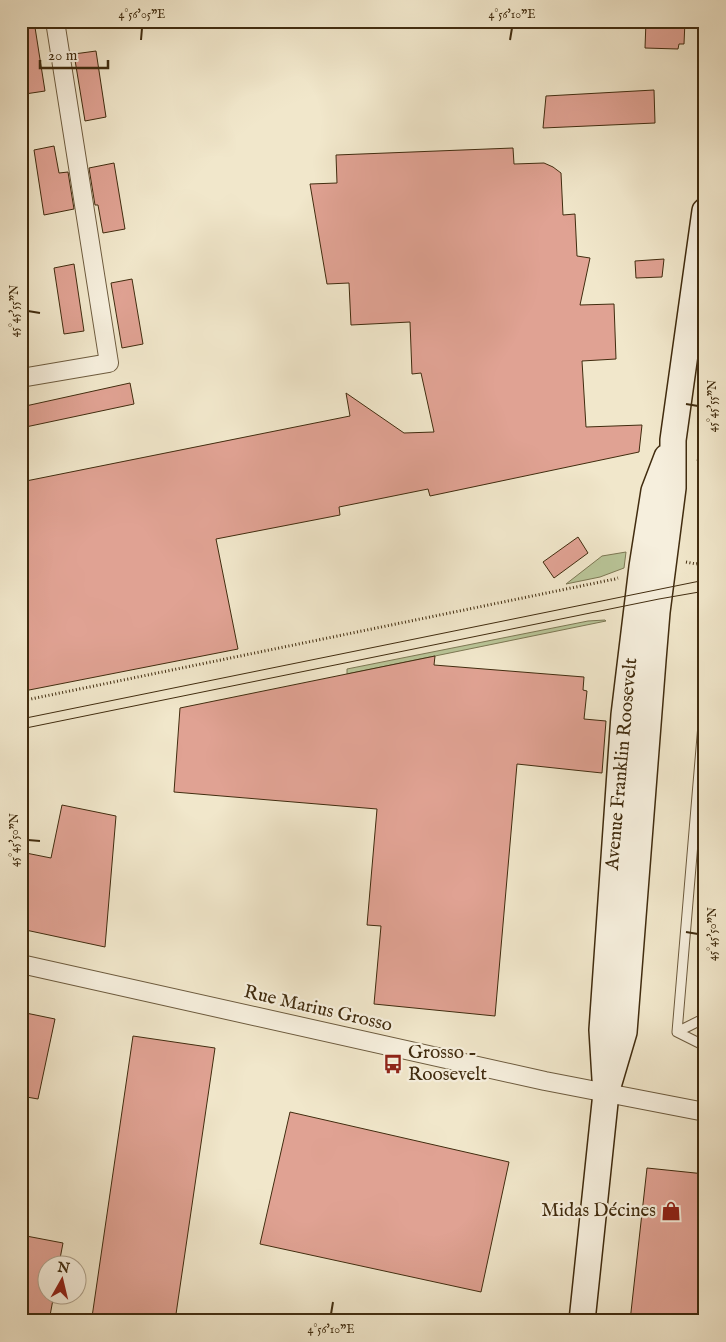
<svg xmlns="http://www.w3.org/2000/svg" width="726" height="1342" viewBox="0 0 726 1342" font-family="'IM FELL English',serif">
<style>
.green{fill:#b9c598;stroke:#7d7854}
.building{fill:#e0a293;stroke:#412c0f}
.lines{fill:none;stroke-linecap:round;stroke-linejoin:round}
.lane-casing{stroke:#6d5b3e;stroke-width:11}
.street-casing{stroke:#6d5b3e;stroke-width:20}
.secondary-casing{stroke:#412c0f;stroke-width:28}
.path{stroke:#412c0f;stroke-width:3;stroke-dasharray:1 2.5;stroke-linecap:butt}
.lane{stroke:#f6efdd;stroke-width:9}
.street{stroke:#f6efdd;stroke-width:18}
.secondary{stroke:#f6efdd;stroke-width:25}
.tram{stroke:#412c0f;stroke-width:1}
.ticks{fill:none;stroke:#412c0f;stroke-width:2}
.labels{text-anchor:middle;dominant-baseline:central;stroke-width:4.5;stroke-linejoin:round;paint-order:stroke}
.street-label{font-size:19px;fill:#412c0f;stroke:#f6efdd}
.poi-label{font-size:19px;fill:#412c0f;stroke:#f6efdd;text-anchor:start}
.neatline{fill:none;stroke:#412c0f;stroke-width:2}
.ticks-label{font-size:12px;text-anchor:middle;fill:#412c0f}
</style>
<rect width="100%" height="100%" fill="#f1e7cb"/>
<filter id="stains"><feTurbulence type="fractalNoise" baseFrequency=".004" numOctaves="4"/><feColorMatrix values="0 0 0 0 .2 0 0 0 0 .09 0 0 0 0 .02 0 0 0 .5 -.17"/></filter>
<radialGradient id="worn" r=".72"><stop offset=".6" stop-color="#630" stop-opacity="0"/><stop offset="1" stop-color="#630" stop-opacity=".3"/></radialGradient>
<path class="green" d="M 626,552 L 624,568 L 600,577 L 566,584 L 602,556 Z
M 605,620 L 606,621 L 347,674 L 347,669 L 588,621 Z"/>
<path class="building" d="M 21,21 L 34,21 L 45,91 L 25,94 L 21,72 Z
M 646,21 L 685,21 L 684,44 L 679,44 L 678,49 L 645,48 Z
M 96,51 L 106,117 L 85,121 L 74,54 Z
M 654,90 L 655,123 L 543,128 L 546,96 Z
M 54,146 L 59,173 L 68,172 L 74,209 L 44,215 L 34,150 Z
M 513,148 L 514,164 L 544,163 L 553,167 L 561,173 L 563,215 L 575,214 L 577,256 L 590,258 L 580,305 L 614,304 L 616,359 L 582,361 L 586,427 L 642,425 L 639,452 L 430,496 L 428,489 L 339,507 L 340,515 L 216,539 L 238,649 L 24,691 L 21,680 L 21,482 L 350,416 L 346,393 L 404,433 L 434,432 L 421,373 L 412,374 L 410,322 L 351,325 L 349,283 L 327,284 L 310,184 L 337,183 L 336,155 Z
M 114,163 L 125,229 L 103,233 L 98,205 L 95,205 L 89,168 Z
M 664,259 L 662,277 L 636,278 L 635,261 Z
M 74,264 L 84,331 L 64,334 L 54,268 Z
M 132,279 L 143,344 L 122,348 L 111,283 Z
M 130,383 L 134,404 L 21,428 L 21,407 Z
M 578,537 L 588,553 L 554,578 L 543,562 Z
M 435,656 L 434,665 L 584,677 L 583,690 L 587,691 L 584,719 L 606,721 L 602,773 L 517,764 L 495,1016 L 374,1004 L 381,926 L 367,925 L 377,809 L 174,792 L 180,708 Z
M 62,805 L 116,816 L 105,947 L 21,929 L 21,852 L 51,858 Z
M 21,1012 L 55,1019 L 38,1099 L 21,1096 Z
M 133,1036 L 215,1048 L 175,1321 L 115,1321 L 92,1317 Z
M 290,1112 L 509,1162 L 481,1292 L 260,1244 Z
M 647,1168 L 705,1174 L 705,1321 L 630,1321 Z
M 21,1235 L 63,1243 L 59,1264 L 48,1264 L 48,1294 L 54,1294 L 49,1321 L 31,1321 L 21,1319 Z"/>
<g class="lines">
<defs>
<path id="lane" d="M 705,701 L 677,1032 L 705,1046
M 677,1032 L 705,1018"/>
<path id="street" d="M 21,378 L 109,363 L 55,21
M 21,964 L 545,1081 L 705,1112"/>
<path id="secondary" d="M 605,1079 L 602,1030 L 624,715 L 642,567 L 654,491 L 667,457
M 582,1321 L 606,1093 L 624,1032 L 653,660 L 657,612 L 673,488 L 673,440 L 705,211"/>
</defs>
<use href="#lane" class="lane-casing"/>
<use href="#street" class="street-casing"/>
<use href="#secondary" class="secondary-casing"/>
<path class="path" d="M 698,461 L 703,444 L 705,444
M 686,562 L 696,564 L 705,562
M 21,701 L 615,579 L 618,578"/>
<use href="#lane" class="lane"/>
<use href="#street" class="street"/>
<use href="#secondary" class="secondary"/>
<path class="tram" d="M 21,719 L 705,580
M 21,729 L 659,599 L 705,591"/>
</g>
<path class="ticks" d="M 141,40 L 142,28M 510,40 L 512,28M 28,311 L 40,313M 686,404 L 698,406M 28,840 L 40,841M 686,932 L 698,934M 331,1314 L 333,1302"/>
<defs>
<symbol id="bus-bare" viewBox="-9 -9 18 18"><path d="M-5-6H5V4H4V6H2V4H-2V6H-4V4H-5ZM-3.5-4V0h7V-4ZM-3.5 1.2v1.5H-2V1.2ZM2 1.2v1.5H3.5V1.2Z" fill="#8f2418" stroke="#f6efdd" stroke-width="2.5" paint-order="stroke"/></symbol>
<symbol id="shop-bare" viewBox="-9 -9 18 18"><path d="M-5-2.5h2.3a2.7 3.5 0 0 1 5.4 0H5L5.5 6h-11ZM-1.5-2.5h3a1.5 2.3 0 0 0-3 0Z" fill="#8f2418" stroke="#f6efdd" stroke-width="2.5" paint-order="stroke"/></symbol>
</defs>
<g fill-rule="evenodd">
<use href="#bus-bare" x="379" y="1050" width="28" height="28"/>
<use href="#shop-bare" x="657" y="1197" width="28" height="28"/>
</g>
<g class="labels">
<g class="street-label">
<text transform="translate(622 764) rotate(-85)">Avenue Franklin Roosevelt</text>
<text transform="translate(318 1009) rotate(13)">Rue Marius Grosso</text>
</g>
<g class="poi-label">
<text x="408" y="1053">Grosso -<tspan x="408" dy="22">Roosevelt</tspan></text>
<text x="656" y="1211" text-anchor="end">Midas Décines</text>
</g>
</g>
<rect width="726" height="1342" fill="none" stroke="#f1e7cb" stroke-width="55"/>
<g transform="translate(62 1280) rotate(8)"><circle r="24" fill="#f6efdd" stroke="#aea18b"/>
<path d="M0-4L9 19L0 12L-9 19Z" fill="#8f2418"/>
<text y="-8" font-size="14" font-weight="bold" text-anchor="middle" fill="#412c0f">N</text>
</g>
<path d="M40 60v8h68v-8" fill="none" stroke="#412c0f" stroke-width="2.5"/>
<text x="48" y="60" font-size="15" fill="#412c0f" stroke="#f6efdd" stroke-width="4" paint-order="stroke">20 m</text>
<rect x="28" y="28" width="670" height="1286" class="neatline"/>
<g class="ticks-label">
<text x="142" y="18">4°56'05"E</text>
<text x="512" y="18">4°56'10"E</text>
<text transform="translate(14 311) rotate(-90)" y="4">45°45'55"N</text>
<text transform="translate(712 406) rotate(-90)" y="4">45°45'55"N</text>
<text transform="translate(14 840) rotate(-90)" y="4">45°45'50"N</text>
<text transform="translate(712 934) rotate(-90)" y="4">45°45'50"N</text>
<text x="331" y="1333">4°56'10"E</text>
</g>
<rect width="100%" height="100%" filter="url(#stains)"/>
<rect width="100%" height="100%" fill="url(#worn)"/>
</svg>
